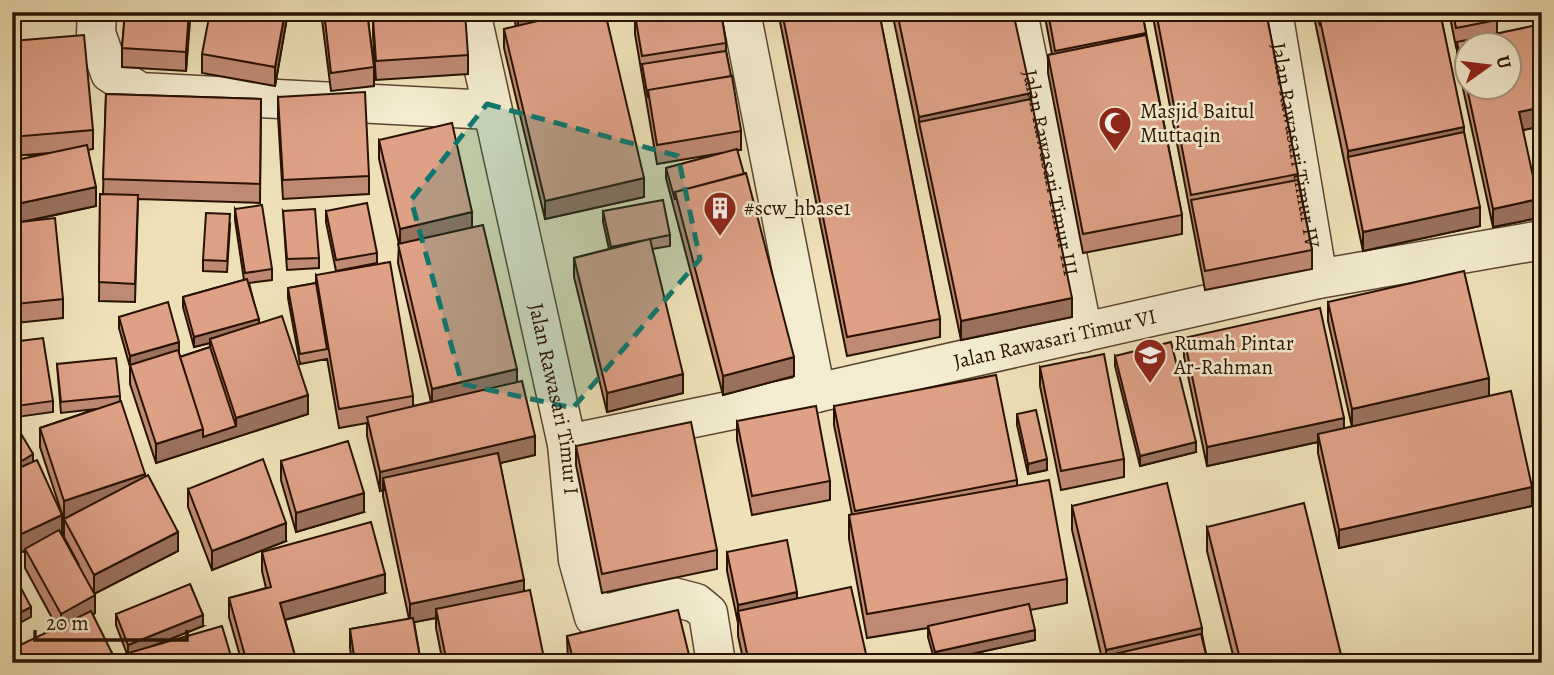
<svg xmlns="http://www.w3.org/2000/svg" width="1554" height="675" viewBox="0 0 1554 675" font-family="Alegreya,serif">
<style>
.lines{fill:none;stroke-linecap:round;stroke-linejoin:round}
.minor-casing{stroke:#5a4631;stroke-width:41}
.minor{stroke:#f4ecd0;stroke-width:38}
.wall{fill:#bf8a73;stroke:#291204;stroke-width:2}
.shaded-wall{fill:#9b715e;stroke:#291204;stroke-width:2}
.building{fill:#dea186;stroke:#291204;stroke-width:2}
.marked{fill:#0f766e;fill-opacity:0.2;stroke:#0f766e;stroke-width:5;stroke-dasharray:14 9;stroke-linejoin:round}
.labels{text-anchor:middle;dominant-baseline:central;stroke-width:5;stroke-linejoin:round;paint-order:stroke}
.poi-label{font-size:21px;fill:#291204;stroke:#f4ecd0;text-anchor:start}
.street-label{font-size:21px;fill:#291204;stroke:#f4ecd0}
</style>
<rect width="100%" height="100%" fill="#eee1b7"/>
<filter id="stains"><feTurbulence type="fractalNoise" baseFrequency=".00286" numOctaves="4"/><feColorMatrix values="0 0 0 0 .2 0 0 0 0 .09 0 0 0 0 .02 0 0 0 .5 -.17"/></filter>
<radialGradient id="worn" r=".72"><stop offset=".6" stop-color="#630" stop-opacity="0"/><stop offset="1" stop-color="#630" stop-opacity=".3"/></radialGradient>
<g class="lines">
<defs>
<g id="minor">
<path d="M 97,12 L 96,33 L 110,73 L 140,92 L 491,110"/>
<path id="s1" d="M 471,12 L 567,444 L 578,560 L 594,617 L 673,597 L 696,603 L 708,613 L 716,663"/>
<path d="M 741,12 L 816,393"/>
<path id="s2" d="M 1018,12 L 1083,333"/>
<path id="s3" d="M 1273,12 L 1318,279"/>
<path id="s4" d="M 567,444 L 816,393 L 1318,279 L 1542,240"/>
</g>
</defs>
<use href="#minor" class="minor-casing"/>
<use href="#minor" class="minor"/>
</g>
<path class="wall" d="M 54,12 L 73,12 L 72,15 Z
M 125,12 L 200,12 L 200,13 L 190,13 L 186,71 L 122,67 L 122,48 Z
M 288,12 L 275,86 L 202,73 L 202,54 Z
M 321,12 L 367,12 L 374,67 L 374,86 L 331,91 Z
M 513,12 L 605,12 L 644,197 L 545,219 L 504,48 L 504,29 L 516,27 Z
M 636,12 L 721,12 L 726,43 L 726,51 L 741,131 L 741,150 L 737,150 L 794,376 L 723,395 L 666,178 L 666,168 L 722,153 L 657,164 L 635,34 L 635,15 L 637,15 Z
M 778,12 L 879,12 L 940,319 L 940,337 L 847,356 Z
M 892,12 L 1013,12 L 1072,317 L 961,340 Z
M 1044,12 L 1142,12 L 1182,215 L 1182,234 L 1083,253 L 1048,73 L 1048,55 L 1052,54 Z
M 1152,12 L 1266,12 L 1312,250 L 1312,269 L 1205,290 Z
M 1313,12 L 1440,12 L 1464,132 L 1480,226 L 1363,251 Z
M 1449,12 L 1495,12 L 1497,20 L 1497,34 L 1542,24 L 1542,126 L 1523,130 L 1538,218 L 1493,227 L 1457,61 L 1457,46 L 1456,47 Z
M 373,18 L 468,55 L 468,74 L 376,80 L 373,36 Z
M 12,41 L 93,130 L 93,149 L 88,150 L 96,206 L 24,222 L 63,299 L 63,318 L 16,323 L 12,290 L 12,161 L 50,153 L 12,156 Z
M 106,94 L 261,99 L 260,203 L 138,199 L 135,302 L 99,301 L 100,194 L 103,194 Z
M 278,97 L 369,176 L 369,194 L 283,199 L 278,116 Z
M 379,140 L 472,227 L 517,382 L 535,455 L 500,463 L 524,591 L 545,663 L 443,663 L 436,628 L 436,618 L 414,622 L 421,663 L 352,663 L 350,648 L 350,629 L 409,619 L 383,496 L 383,490 L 380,491 L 367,436 L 367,423 L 339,428 L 327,358 L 327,359 L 300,364 L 288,298 L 288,288 L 316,283 L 316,275 L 413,396 L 413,406 L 431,402 L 398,263 L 399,244 L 379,159 Z
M 235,209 L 272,269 L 272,280 L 249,283 L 259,323 L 308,414 L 156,463 L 130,384 L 130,367 L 119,328 L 119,317 L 179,353 L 180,357 L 210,347 L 210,343 L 194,347 L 183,307 L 183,297 L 244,280 L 235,220 Z
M 283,211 L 319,258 L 319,268 L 287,270 Z
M 326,211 L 377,253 L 377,263 L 336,271 L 326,222 Z
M 603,211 L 670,235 L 670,246 L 652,249 L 683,393 L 607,412 L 574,277 L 574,258 L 609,249 L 603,222 Z
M 230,225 L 227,272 L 203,271 L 203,260 Z
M 1328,302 L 1489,396 L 1532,506 L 1339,548 L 1318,453 L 1318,442 L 1207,466 L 1184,357 L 1184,338 L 1344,429 L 1352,427 L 1328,321 Z
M 12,342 L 53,401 L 53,412 L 17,417 L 12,388 Z
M 1115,356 L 1196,452 L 1140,466 L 1115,366 Z
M 57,364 L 120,396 L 120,401 L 145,476 L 178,551 L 95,593 L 95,613 L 93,615 L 112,663 L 57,627 L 25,568 L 25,551 L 17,554 L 12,544 L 12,423 L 33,462 L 62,534 L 61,534 L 79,565 L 64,537 L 64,520 L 40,447 L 40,428 L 96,409 L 61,413 Z
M 1040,367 L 1124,459 L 1124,477 L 1061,490 L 1040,386 Z
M 834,406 L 1017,480 L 1017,485 L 1067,579 L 1067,603 L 1030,610 L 1035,640 L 935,662 L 928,637 L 928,628 L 867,638 L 849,539 L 849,515 L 852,514 L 834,425 Z
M 1017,414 L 1047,470 L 1028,474 L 1017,425 Z
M 737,421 L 830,481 L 830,500 L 752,515 L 737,440 Z
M 576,446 L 717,550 L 717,569 L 602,593 L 576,465 Z
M 281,461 L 364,512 L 296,532 L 281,480 Z
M 188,489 L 286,541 L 212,570 L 188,507 Z
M 1072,506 L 1202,634 L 1208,663 L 1103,663 L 1072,530 Z
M 1207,527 L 1343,663 L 1235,663 L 1207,551 Z
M 262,552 L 385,593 L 285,620 L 297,663 L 242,663 L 229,617 L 229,598 L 266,588 L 262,571 Z
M 727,552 L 797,598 L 868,663 L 744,663 L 738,636 L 738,623 L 727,571 Z
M 116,614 L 203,626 L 150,647 L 233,663 L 125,663 L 125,654 L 127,654 L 116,625 Z
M 567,636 L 691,663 L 568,663 Z
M 14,648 L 22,663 L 14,663 Z"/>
<path class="shaded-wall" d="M 189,12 L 190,21 L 186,71 L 186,52 Z
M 285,12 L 288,12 L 275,86 L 275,67 Z
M 524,12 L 600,12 L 518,33 L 518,14 Z
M 1031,93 L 1031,118 L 919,122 L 919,117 Z
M 1542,107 L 1542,126 L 1519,131 L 1519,112 Z
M 1464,127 L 1464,151 L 1348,157 L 1348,151 Z
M 644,178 L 644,197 L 545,219 L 545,201 Z
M 96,187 L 96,206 L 12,224 L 12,205 Z
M 1538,199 L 1538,218 L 1493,227 L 1493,209 Z
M 1480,207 L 1480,226 L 1363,251 L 1363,232 Z
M 472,212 L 472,231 L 400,248 L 400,229 Z
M 1072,298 L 1072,317 L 961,340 L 961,321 Z
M 259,319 L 259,329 L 210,339 L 210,343 L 194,347 L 194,337 Z
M 179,342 L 179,353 L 130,367 L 130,356 Z
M 794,357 L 794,376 L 723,395 L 723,376 Z
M 517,369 L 517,388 L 432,408 L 432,389 Z
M 683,374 L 683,393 L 607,412 L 607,393 Z
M 1489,378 L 1489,397 L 1352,428 L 1352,409 Z
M 308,395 L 308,414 L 156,463 L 156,444 L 203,429 L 236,426 L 236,418 Z
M 1344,418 L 1344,436 L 1318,434 L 1318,442 L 1207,466 L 1207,447 Z
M 535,436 L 535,455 L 385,490 L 383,478 L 383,490 L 380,491 L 380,472 Z
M 1196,442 L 1196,452 L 1140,466 L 1140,456 Z
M 33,454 L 33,465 L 12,477 L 12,467 Z
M 1047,459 L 1047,470 L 1028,474 L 1028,464 Z
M 145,474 L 145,493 L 64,520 L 64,501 Z
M 1532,487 L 1532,506 L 1339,548 L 1339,530 Z
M 364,493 L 364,512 L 296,532 L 296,513 Z
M 62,515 L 62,534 L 17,554 L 17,536 Z
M 286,523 L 286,541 L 212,570 L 212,551 Z
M 178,532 L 178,551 L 94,594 L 94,575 Z
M 385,574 L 385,593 L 280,621 L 280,603 Z
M 524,580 L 524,599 L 436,609 L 436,618 L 410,623 L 410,604 Z
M 797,592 L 797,611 L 738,611 L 738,623 L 738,605 Z
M 95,595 L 95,613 L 61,633 L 61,614 Z
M 31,607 L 31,617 L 12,627 L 12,617 Z
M 203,615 L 203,626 L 128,656 L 128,645 Z
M 1202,628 L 1202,653 L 1106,656 L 1106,650 Z
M 1035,630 L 1035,640 L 935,662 L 935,652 Z
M 112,653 L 112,663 L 92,663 Z"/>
<path class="building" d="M 125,12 L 189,12 L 186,52 L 122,48 Z
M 210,12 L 285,12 L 275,67 L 202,54 Z
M 324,12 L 367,12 L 374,67 L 331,73 Z
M 451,12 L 465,12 L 468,55 L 376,61 L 373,18 Z
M 576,12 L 605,12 L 644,178 L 545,201 L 504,29 Z
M 654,12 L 721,12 L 726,43 L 642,56 L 635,15 Z
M 782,12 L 879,12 L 940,319 L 847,337 Z
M 897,12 L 1013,12 L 1031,93 L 919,117 Z
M 1048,12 L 1142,12 L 1146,33 L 1055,51 Z
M 1156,12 L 1266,12 L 1298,174 L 1191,195 Z
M 1317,12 L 1359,12 L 1320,20 L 1320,26 Z
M 1359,12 L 1440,12 L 1464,127 L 1348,151 L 1320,20 Z
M 1453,12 L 1495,12 L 1497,20 L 1456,28 Z
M 1542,24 L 1542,107 L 1519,112 L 1538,199 L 1493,209 L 1467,88 L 1508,88 L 1508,46 L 1466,46 L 1466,87 L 1457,42 Z
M 84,35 L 93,130 L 12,137 L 12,41 Z
M 1146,35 L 1182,215 L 1083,234 L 1048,55 Z
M 726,51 L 731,76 L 648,90 L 648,98 L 642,64 Z
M 732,76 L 741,131 L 657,145 L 648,90 Z
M 365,92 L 369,176 L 283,180 L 278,97 Z
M 106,94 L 261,99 L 260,184 L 103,179 Z
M 1031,99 L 1072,298 L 961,321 L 919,122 Z
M 452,123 L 472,212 L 400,229 L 379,140 Z
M 1464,132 L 1480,207 L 1363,232 L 1348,157 Z
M 87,145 L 96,187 L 12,205 L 12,161 Z
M 737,149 L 744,174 L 675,192 L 675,200 L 666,168 Z
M 746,173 L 794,357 L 723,376 L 675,192 Z
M 1298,180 L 1312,250 L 1205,271 L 1191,200 Z
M 100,194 L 138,195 L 135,284 L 99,282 Z
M 663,200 L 670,235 L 611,247 L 603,211 Z
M 367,203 L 377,253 L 336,260 L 326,211 Z
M 262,205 L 272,269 L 245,273 L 235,209 Z
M 315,209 L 319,258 L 287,259 L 283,211 Z
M 206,213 L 230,214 L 227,261 L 203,260 Z
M 55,218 L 63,299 L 16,304 L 12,271 L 12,223 Z
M 483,225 L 517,369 L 432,389 L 398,244 Z
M 650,239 L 683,374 L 607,393 L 574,258 Z
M 390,262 L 413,396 L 339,409 L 316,275 Z
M 1464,271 L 1489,378 L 1352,409 L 1328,302 Z
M 247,279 L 259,319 L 194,337 L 183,297 Z
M 316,283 L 327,349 L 300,354 L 288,288 Z
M 168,302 L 179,342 L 130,356 L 119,317 Z
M 1320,308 L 1344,418 L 1207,447 L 1184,338 Z
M 282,316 L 308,395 L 236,418 L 210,339 Z
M 43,338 L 53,401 L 17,406 L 12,378 L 12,342 Z
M 1171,342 L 1196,442 L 1140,456 L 1115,356 Z
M 210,347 L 236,426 L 203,437 L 203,429 L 180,357 Z
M 178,350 L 203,429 L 156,444 L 130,365 Z
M 1104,354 L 1124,459 L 1061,471 L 1040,367 Z
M 116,358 L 120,396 L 61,402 L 57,364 Z
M 996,375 L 1017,480 L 855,511 L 834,406 Z
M 522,381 L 535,436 L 380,472 L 367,417 Z
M 1511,391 L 1532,487 L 1339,530 L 1318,434 Z
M 121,401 L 145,474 L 64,501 L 40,428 Z
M 816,406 L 830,481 L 752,496 L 737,421 Z
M 1036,410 L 1047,459 L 1028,464 L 1017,414 Z
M 14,422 L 33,454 L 12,467 L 12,423 Z
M 691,422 L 717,550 L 602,574 L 576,446 Z
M 348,441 L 364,493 L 296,513 L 281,461 Z
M 498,453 L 524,580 L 410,604 L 383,478 Z
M 263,459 L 286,523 L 212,551 L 188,489 Z
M 37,460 L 62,515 L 17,536 L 12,526 L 12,471 Z
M 148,475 L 178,532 L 94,575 L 64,519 Z
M 1049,480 L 1067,579 L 867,614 L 849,515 Z
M 1167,483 L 1202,628 L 1106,650 L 1072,506 Z
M 1304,503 L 1343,663 L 1241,663 L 1207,527 Z
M 371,522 L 385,574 L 280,603 L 297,663 L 247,663 L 229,598 L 271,587 L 262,552 Z
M 59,530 L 95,595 L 61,614 L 25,549 Z
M 787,540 L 797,592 L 738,605 L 727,552 Z
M 12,571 L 31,607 L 12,617 Z
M 190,584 L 203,615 L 128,645 L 116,614 Z
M 851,587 L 868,663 L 749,663 L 738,611 Z
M 530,590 L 545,663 L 447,663 L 436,609 Z
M 1029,604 L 1035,630 L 935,652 L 928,626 Z
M 678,610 L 691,663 L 574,663 L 567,636 Z
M 91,611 L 112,653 L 92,663 L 22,663 L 14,648 Z
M 413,618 L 421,663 L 355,663 L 350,629 Z
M 222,626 L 233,663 L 127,663 L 125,654 Z
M 1201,634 L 1208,663 L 1108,663 L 1106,656 Z"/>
<path class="marked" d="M 487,104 L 678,156 L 700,259 L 573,408 L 462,384 L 411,200 Z"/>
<defs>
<symbol id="mosque-pin" viewBox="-11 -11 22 30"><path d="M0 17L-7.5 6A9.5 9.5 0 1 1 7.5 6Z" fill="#8f2418" stroke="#f4ecd0"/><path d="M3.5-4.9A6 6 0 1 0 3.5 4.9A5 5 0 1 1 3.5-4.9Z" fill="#fff"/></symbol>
<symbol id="building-pin" viewBox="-11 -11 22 30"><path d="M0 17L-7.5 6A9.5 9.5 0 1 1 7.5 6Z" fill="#8f2418" stroke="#f4ecd0"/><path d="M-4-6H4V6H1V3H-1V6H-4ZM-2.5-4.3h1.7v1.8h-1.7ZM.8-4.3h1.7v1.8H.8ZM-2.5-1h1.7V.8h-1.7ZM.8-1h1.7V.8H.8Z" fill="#fff"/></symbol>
<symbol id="school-pin" viewBox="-11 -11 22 30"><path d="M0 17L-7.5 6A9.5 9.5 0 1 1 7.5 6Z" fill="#8f2418" stroke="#f4ecd0"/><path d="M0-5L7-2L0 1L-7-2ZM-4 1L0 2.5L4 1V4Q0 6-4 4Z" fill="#fff"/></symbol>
</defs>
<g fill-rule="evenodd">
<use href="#mosque-pin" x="1096" y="104" width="38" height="52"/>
<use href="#building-pin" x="701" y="189" width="38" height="52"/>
<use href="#school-pin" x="1131" y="336" width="38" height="52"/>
</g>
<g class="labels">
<g class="poi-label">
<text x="1140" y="111">Masjid Baitul<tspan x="1140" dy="24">Muttaqin</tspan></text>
<text x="744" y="208">#scw_hbase1</text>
<text x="1174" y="343">Rumah Pintar<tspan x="1174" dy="24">Ar-Rahman</tspan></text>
</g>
<g class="street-label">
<text stroke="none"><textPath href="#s3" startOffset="135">Jalan Rawasari Timur IV</textPath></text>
<text stroke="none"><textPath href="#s2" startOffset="164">Jalan Rawasari Timur III</textPath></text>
<text stroke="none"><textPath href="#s4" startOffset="499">Jalan Rawasari Timur VI</textPath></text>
<text stroke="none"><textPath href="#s1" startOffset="396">Jalan Rawasari Timur I</textPath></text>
</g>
</g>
<rect width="1554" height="675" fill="none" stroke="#eee1b7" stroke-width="42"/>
<rect x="14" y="14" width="1526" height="647" fill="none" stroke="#291204" stroke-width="3.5"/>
<rect x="21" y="21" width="1512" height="633" fill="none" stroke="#291204" stroke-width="2"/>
<g transform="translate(1488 66) rotate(76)"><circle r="33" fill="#f4ecd0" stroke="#a3957e" stroke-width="2"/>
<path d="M0-5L12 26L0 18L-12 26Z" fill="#8f2418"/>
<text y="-10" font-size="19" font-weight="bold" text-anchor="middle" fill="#291204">U</text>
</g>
<path d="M35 630v10h152v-10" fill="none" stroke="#291204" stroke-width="3.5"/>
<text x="46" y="630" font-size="21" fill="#291204" stroke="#f4ecd0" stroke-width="5" paint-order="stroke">20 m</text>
<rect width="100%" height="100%" filter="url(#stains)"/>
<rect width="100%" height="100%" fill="url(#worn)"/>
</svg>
